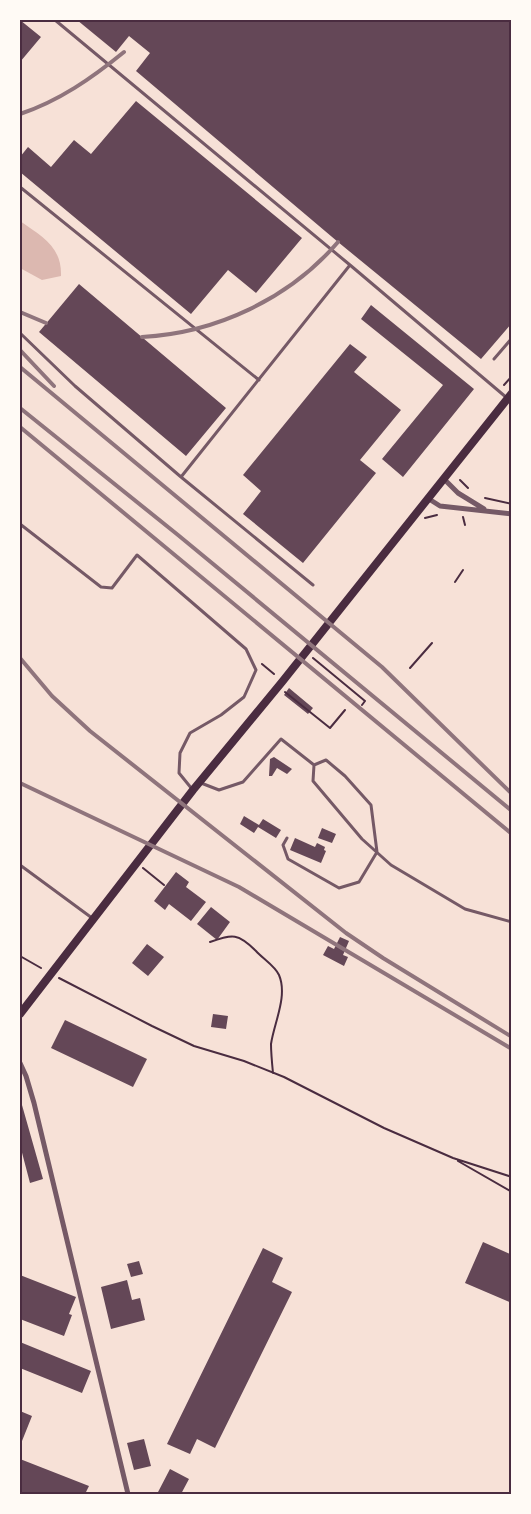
<svg xmlns="http://www.w3.org/2000/svg" width="531" height="1514" viewBox="0 0 531 1514" font-family="Helvetica,sans-serif">
<style>
.water{fill:#dcb8b0}
.building{fill:#644757}
.lines{fill:none;stroke-linecap:round;stroke-linejoin:round}
.path{stroke:#4a2c40;stroke-width:2}
.service{stroke:#755966;stroke-width:3}
.minor{stroke:#755966;stroke-width:5}
.secondary{stroke:#4a2c40;stroke-width:8}
.rail{stroke:#8f747c;stroke-width:4}
.neatline{fill:none;stroke:#4a2c40;stroke-width:2}
</style>
<rect width="100%" height="100%" fill="#f7e1d7"/>
<path class="water" d="M 20,221 C 41,236 62,246 61,276 L 42,280 L 20,268 Z"/>
<path class="building" d="M 20,20 L 41,37 L 20,62 Z
M 77,20 L 512,20 L 512,323 L 481,359 L 338,242 L 136,71 L 150,53 L 129,36 L 116,52 Z
M 136,101 L 302,238 L 256,293 L 228,270 L 191,314 L 20,172 L 20,157 L 28,147 L 51,167 L 74,140 L 91,154 Z
M 79,284 L 226,408 L 186,456 L 39,332 Z
M 371,305 L 474,389 L 403,477 L 382,459 L 443,385 L 361,319 Z
M 350,344 L 367,357 L 354,372 L 401,410 L 360,460 L 376,473 L 303,563 L 243,514 L 261,491 L 243,475 Z
M 289,688 L 313,708 L 308,714 L 284,695 Z
M 274,757 L 292,769 L 287,774 L 277,768 L 272,776 L 269,776 L 270,759 Z
M 244,816 L 259,825 L 263,819 L 281,830 L 276,838 L 258,827 L 254,833 L 240,824 Z
M 322,828 L 336,834 L 332,843 L 318,838 Z
M 295,838 L 315,847 L 317,843 L 325,847 L 324,850 L 326,851 L 321,863 L 290,850 Z
M 176,872 L 189,882 L 186,887 L 206,902 L 191,921 L 169,904 L 165,910 L 154,901 Z
M 211,907 L 230,922 L 217,940 L 197,924 Z
M 340,937 L 349,941 L 343,955 L 348,957 L 344,966 L 323,955 L 328,946 L 334,949 Z
M 147,944 L 164,957 L 148,976 L 132,963 Z
M 213,1014 L 228,1016 L 226,1029 L 211,1027 Z
M 65,1020 L 147,1059 L 133,1087 L 51,1048 Z
M 20,1098 L 43,1179 L 30,1183 L 20,1145 Z
M 483,1242 L 512,1255 L 512,1303 L 465,1283 Z
M 263,1248 L 283,1258 L 272,1282 L 292,1292 L 215,1448 L 197,1439 L 190,1454 L 167,1444 Z
M 139,1261 L 143,1274 L 131,1277 L 127,1264 Z
M 20,1275 L 76,1297 L 69,1314 L 72,1315 L 64,1336 L 20,1319 Z
M 127,1280 L 132,1300 L 140,1298 L 145,1320 L 111,1329 L 101,1287 Z
M 20,1342 L 91,1371 L 82,1393 L 20,1368 Z
M 20,1411 L 32,1416 L 22,1441 L 20,1440 Z
M 144,1439 L 151,1466 L 134,1470 L 127,1443 Z
M 20,1459 L 89,1486 L 85,1494 L 20,1494 Z
M 170,1469 L 189,1479 L 181,1494 L 157,1494 Z"/>
<g class="lines">
<path class="path" d="M 504,385 L 512,376
M 460,480 L 468,488
M 485,498 L 512,504
M 463,517 L 465,525
M 425,518 L 437,515
M 455,582 L 463,570
M 313,658 L 365,701 L 362,705
M 262,664 L 274,674
M 410,668 L 432,643
M 285,692 L 330,728 L 345,710
M 143,868 L 164,885
M 210,942 C 233,934 238,933 256,951 C 262,958 275,966 279,975 C 288,996 274,1023 271,1044 C 271,1053 272,1063 273,1073
M 20,956 L 41,968
M 59,978 L 152,1026 L 194,1046 L 244,1061 L 284,1077 L 384,1128 L 453,1158 L 512,1177
M 458,1161 L 512,1192"/>
<path class="service" d="M 55,20 L 350,265
M 20,187 L 259,380
M 20,333 L 75,386 L 181,477
M 494,359 L 512,338
M 20,524 L 101,587 L 112,588 L 137,555 L 246,649 L 256,670 L 244,697 L 221,715 L 190,733 L 180,753 L 179,773 L 192,789
M 313,585 L 181,477 L 350,265 L 507,398
M 314,765 L 313,781 L 362,839 L 391,865 L 465,909 L 512,922
M 201,783 L 219,790 L 243,782 L 281,739 L 314,765
M 287,838 L 283,845 L 288,859 L 339,888 L 359,882 L 377,852 L 371,805 L 345,776 L 326,760 L 314,765
M 20,865 L 92,918"/>
<path class="minor" d="M 444,479 L 458,493 L 484,509
M 429,499 L 440,506 L 512,514
M 20,1063 L 26,1076 L 34,1103 L 128,1494"/>
<path class="secondary" d="M 20,1014 L 193,790 L 282,682 L 512,393"/>
<path class="rail" d="M 20,114 C 59,101 92,78 124,52
M 20,312 L 46,323
M 142,337 C 216,333 289,299 338,242
M 20,350 L 54,386
M 20,367 L 382,667 L 512,794
M 20,408 L 178,535 L 512,811
M 20,427 L 512,834
M 20,658 L 52,696 L 90,731 L 346,933 L 383,958 L 512,1037
M 20,783 L 239,887 L 512,1049"/>
</g>
<rect width="531" height="1514" fill="none" stroke="#fffaf5" stroke-width="42"/>
<rect x="21" y="21" width="489" height="1472" class="neatline"/>
</svg>
